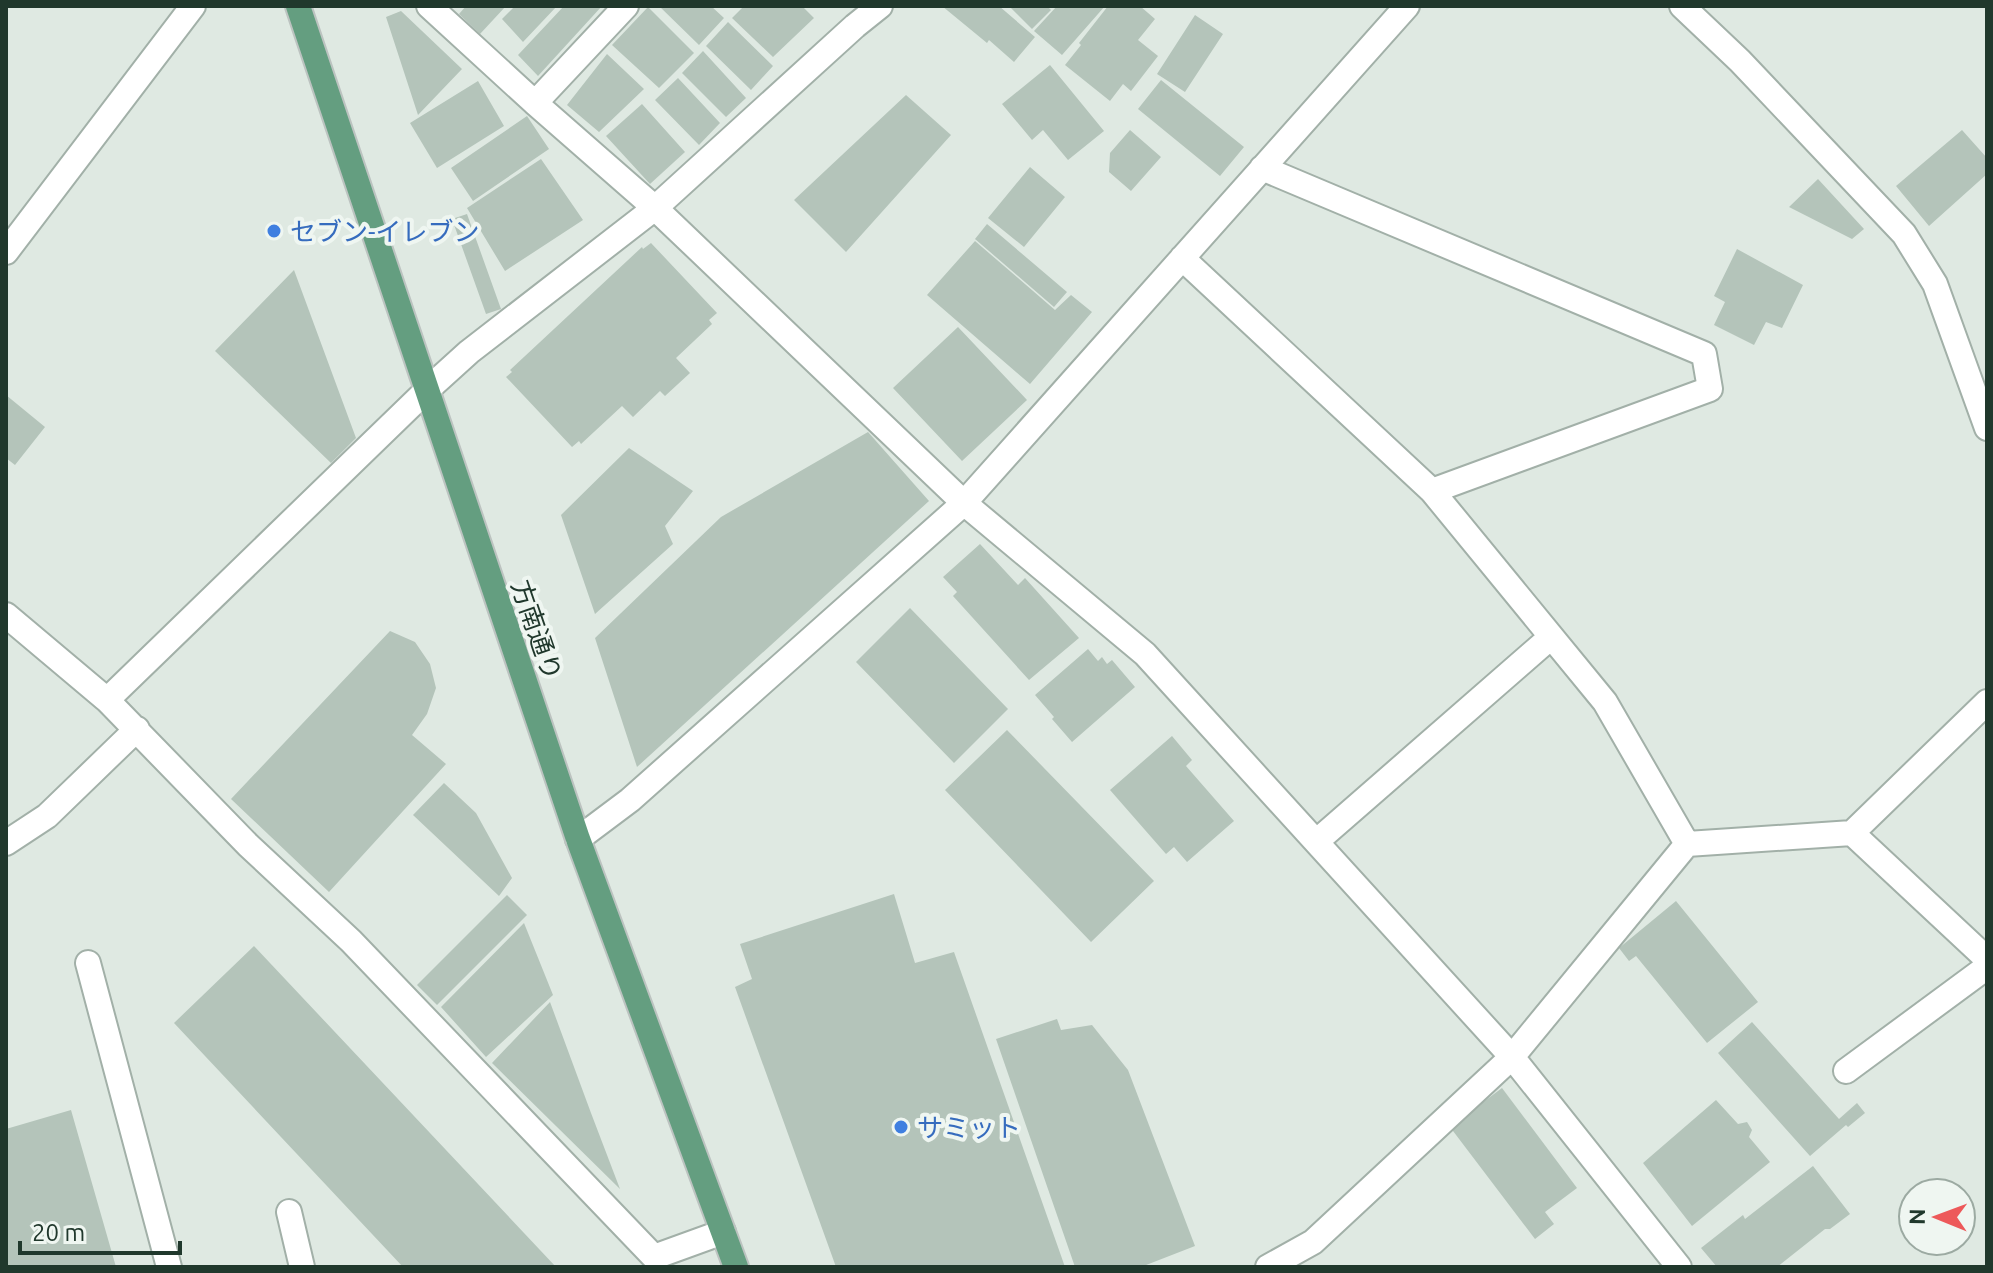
<svg xmlns="http://www.w3.org/2000/svg" width="1993" height="1273" viewBox="0 0 1993 1273" font-family="Ubuntu,'Noto Sans JP',sans-serif">
<style>
.building{fill:#b4c4ba}
.lines{fill:none;stroke-linecap:round;stroke-linejoin:round}
.minor-casing{stroke:#a2b0a8;stroke-width:28}
.major-casing{stroke:#bcc3c0;stroke-width:28}
.minor{stroke:#fff;stroke-width:24}
.major{stroke:#649e80;stroke-width:24}
.shop-dot{fill:#3f7fe0;stroke:#eff6f1;stroke-width:3}
.labels{text-anchor:middle;dominant-baseline:central;stroke-width:8;stroke-linejoin:round;paint-order:stroke}
.shop-label{font-size:26px;fill:#366cbe;stroke:#eff6f1;text-anchor:start}
.street-label{font-size:26px;fill:#20382c;stroke:#eff6f1}
</style>
<rect width="100%" height="100%" fill="#dfe9e2"/>
<path class="building" d="M 466,6 L 506,6 L 480,34 L 459,14 Z
M 515,6 L 557,6 L 523,42 L 502,19 Z
M 564,6 L 602,6 L 538,76 L 518,55 Z
M 659,6 L 711,6 L 724,18 L 699,45 Z
M 744,6 L 802,6 L 814,18 L 773,57 L 732,18 Z
M 942,6 L 999,6 L 1035,37 L 1014,62 L 989,40 L 987,43 Z
M 1009,6 L 1047,6 L 1051,10 L 1032,29 Z
M 1057,6 L 1105,6 L 1062,55 L 1034,31 Z
M 1108,6 L 1140,6 L 1155,19 L 1138,40 L 1158,56 L 1131,91 L 1123,84 L 1110,101 L 1065,65 L 1081,45 L 1079,43 Z
M 648,7 L 694,53 L 659,88 L 612,45 Z
M 401,11 L 462,69 L 418,115 L 386,17 Z
M 1195,15 L 1223,34 L 1185,92 L 1157,74 Z
M 728,22 L 773,66 L 751,90 L 706,46 Z
M 703,51 L 746,98 L 726,117 L 682,73 Z
M 607,54 L 644,89 L 599,132 L 567,105 Z
M 1050,65 L 1104,131 L 1068,160 L 1043,130 L 1032,140 L 1002,104 Z
M 678,78 L 720,123 L 699,145 L 655,100 Z
M 1161,80 L 1244,147 L 1220,176 L 1138,109 Z
M 478,81 L 504,126 L 437,168 L 410,123 Z
M 906,95 L 951,135 L 846,252 L 794,200 Z
M 642,104 L 685,152 L 650,184 L 606,136 Z
M 527,116 L 549,149 L 473,201 L 451,168 Z
M 1130,130 L 1161,157 L 1131,191 L 1109,172 L 1110,153 Z
M 1962,130 L 1987,158 L 1987,174 L 1929,226 L 1896,186 Z
M 541,159 L 583,220 L 505,271 L 467,208 Z
M 1030,167 L 1065,197 L 1024,247 L 988,218 Z
M 1818,179 L 1864,229 L 1852,239 L 1789,207 Z
M 467,214 L 501,309 L 486,314 L 452,219 Z
M 987,224 L 1067,292 L 1054,307 L 975,239 Z
M 975,241 L 1055,310 L 1071,295 L 1092,312 L 1030,384 L 927,295 Z
M 651,243 L 717,313 L 709,320 L 712,324 L 676,358 L 690,373 L 665,396 L 660,391 L 633,417 L 622,406 L 581,444 L 579,441 L 572,447 L 506,377 L 512,372 L 510,370 L 642,247 L 643,249 Z
M 1737,249 L 1803,285 L 1782,328 L 1766,322 L 1754,345 L 1714,325 L 1725,302 L 1714,296 Z
M 294,270 L 356,438 L 331,463 L 215,351 Z
M 958,327 L 1027,400 L 962,461 L 893,388 Z
M 6,395 L 45,427 L 15,465 L 6,458 Z
M 868,432 L 929,501 L 637,767 L 595,638 L 721,517 Z
M 629,448 L 693,491 L 665,526 L 673,544 L 595,614 L 561,515 Z
M 980,544 L 1018,585 L 1025,578 L 1079,638 L 1029,680 L 953,596 L 957,592 L 943,577 Z
M 910,608 L 1008,709 L 954,763 L 856,662 Z
M 390,631 L 415,642 L 430,664 L 436,688 L 427,714 L 412,735 L 446,764 L 329,892 L 231,799 Z
M 1088,649 L 1098,661 L 1102,657 L 1107,664 L 1112,660 L 1135,687 L 1072,742 L 1052,719 L 1054,717 L 1035,695 Z
M 1007,730 L 1154,881 L 1091,942 L 945,790 Z
M 1172,736 L 1192,760 L 1186,766 L 1234,821 L 1187,862 L 1174,847 L 1166,854 L 1110,790 Z
M 444,783 L 476,813 L 512,878 L 499,896 L 413,815 Z
M 894,894 L 915,963 L 954,952 L 1065,1267 L 836,1267 L 735,987 L 752,979 L 740,944 Z
M 507,895 L 527,915 L 437,1005 L 417,985 Z
M 1676,901 L 1758,1002 L 1707,1043 L 1636,956 L 1629,961 L 1619,948 Z
M 524,923 L 553,995 L 486,1057 L 441,1007 Z
M 254,946 L 556,1267 L 403,1267 L 174,1023 Z
M 550,1002 L 591,1113 L 620,1189 L 492,1063 Z
M 1057,1019 L 1061,1030 L 1092,1025 L 1128,1070 L 1195,1246 L 1141,1267 L 1075,1267 L 996,1039 Z
M 1752,1022 L 1839,1119 L 1857,1103 L 1865,1113 L 1848,1127 L 1846,1125 L 1810,1156 L 1718,1053 Z
M 1502,1088 L 1577,1188 L 1545,1212 L 1554,1224 L 1535,1239 L 1450,1127 Z
M 1716,1100 L 1738,1124 L 1747,1122 L 1752,1130 L 1749,1137 L 1770,1162 L 1692,1226 L 1643,1163 Z
M 71,1110 L 116,1267 L 6,1267 L 6,1129 Z
M 1813,1166 L 1850,1214 L 1830,1229 L 1825,1229 L 1777,1267 L 1717,1267 L 1701,1248 L 1743,1215 L 1745,1219 Z"/>
<g class="lines">
<defs>
<path id="minor" d="M 429,6 L 535,103 L 655,208 L 964,503 L 1145,654 L 1512,1057 L 1679,1267
M 1682,6 L 1740,61 L 1904,234 L 1935,284 L 1987,428
M 535,103 L 626,6
M 1262,168 L 1704,354 L 1710,389 L 1432,491
M 6,252 L 193,6
M 1182,258 L 1432,491 L 1605,702 L 1687,844
M 6,615 L 107,700 L 248,845 L 351,941 L 654,1257 L 723,1232
M 107,700 L 427,390 L 469,352 L 655,208 L 855,26 L 880,6
M 1852,833 L 1987,959
M 578,839 L 630,800 L 964,503 L 1407,6
M 1317,841 L 1551,637
M 6,843 L 47,816 L 137,729
M 88,963 L 169,1267
M 1846,1071 L 1987,967
M 289,1212 L 302,1267
M 1268,1267 L 1313,1242 L 1512,1057 L 1687,844 L 1852,833 L 1987,702"/>
<path id="major" d="M 298,6 L 578,839 L 736,1267"/>
</defs>
<use href="#minor" class="minor-casing"/>
<use href="#major" class="major-casing"/>
<use href="#minor" class="minor"/>
<use href="#major" class="major"/>
</g>
<g class="shop-dot">
<circle cx="274" cy="231" r="8"/>
<circle cx="901" cy="1127" r="8"/>
</g>
<g class="labels">
<g class="shop-label">
<text x="290" y="231">セブン-イレブン</text>
<text x="917" y="1127">サミット</text>
</g>
<g class="street-label">
<text transform="translate(537 630) rotate(71)">方南通り</text>
</g>
</g>
<rect width="1993" height="1273" fill="none" stroke="#20382c" stroke-width="16"/>
<g transform="translate(1937 1217) rotate(271)"><circle r="38" fill="#eff6f1" stroke="#9caaa2" stroke-width="2"/>
<path d="M0-6L14 30L0 20L-14 30Z" fill="#ed595a"/>
<text y="-12" font-size="22" font-weight="bold" text-anchor="middle" fill="#20382c">N</text>
</g>
<path d="M20 1241v12h160v-12" fill="none" stroke="#20382c" stroke-width="4"/>
<text x="32" y="1241" font-size="24" fill="#20382c" stroke="#eff6f1" stroke-width="6" paint-order="stroke">20 m</text>
</svg>
